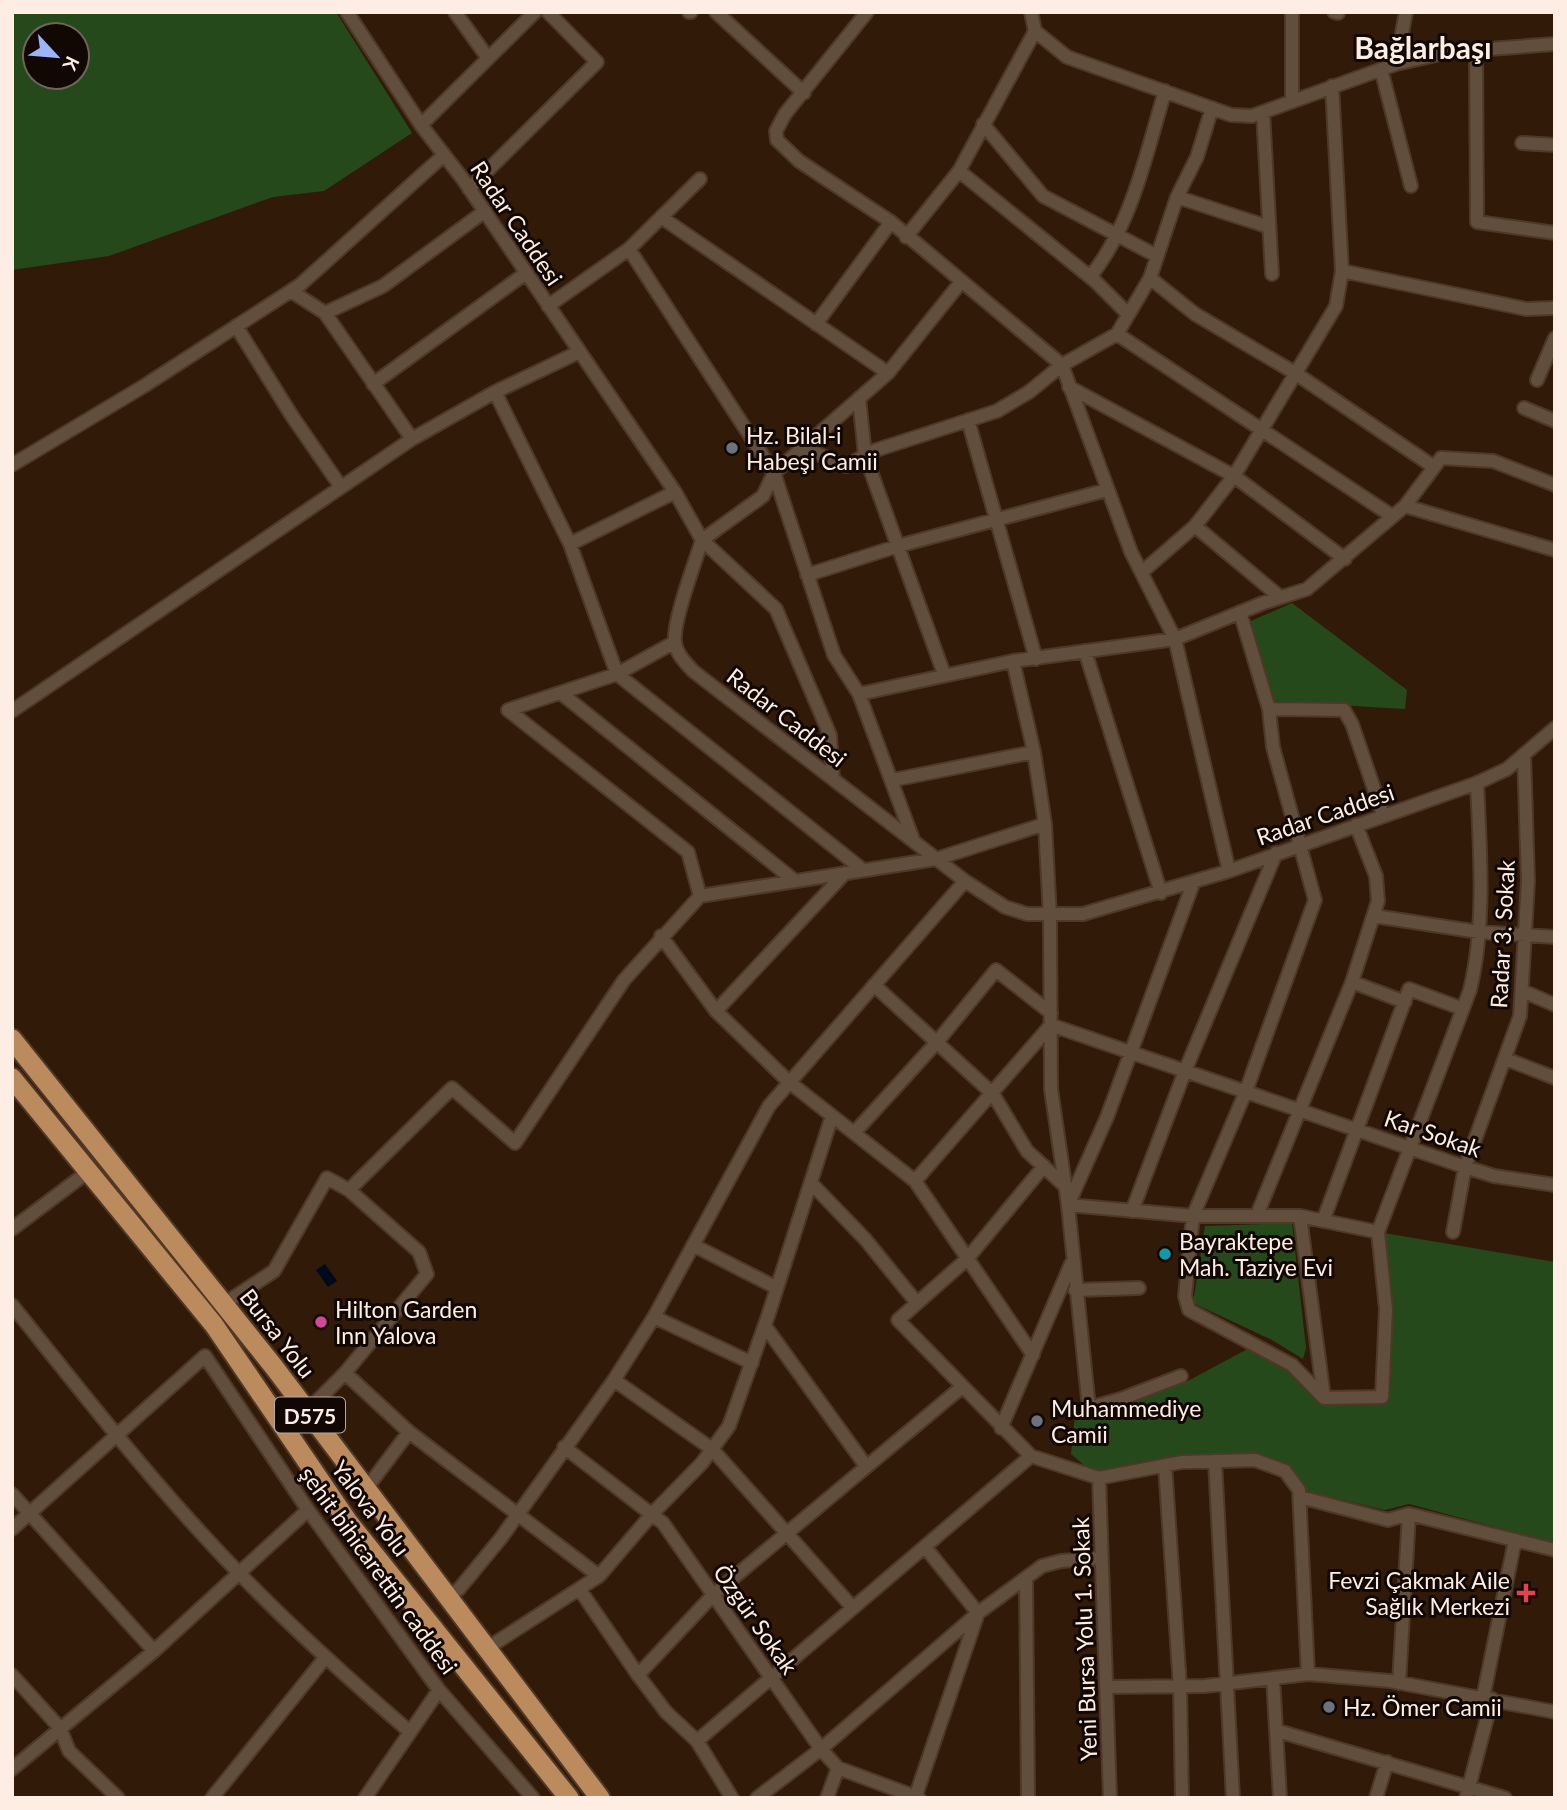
<svg xmlns="http://www.w3.org/2000/svg" width="1567" height="1810" viewBox="0 0 1567 1810" font-family="Lato,sans-serif">
<style>
.green{fill:#26491b;fill-rule:evenodd}
.water{fill:#000a1d}
.lines{fill:none;stroke-linecap:round;stroke-linejoin:round}
.minor-casing{stroke:#4f3827;stroke-width:16}
.highway-casing{stroke:#4f3827;stroke-width:23}
.minor{stroke:#614e3c;stroke-width:12}
.highway{stroke:#bb8b5d;stroke-width:19}
.worship-dot{fill:#6b7280;stroke:#120803;stroke-width:2.5}
.culture-dot{fill:#0f9aa8;stroke:#120803;stroke-width:2.5}
.hotel-dot{fill:#d1479c;stroke:#120803;stroke-width:2.5}
.health-dot{fill:#e0444e;stroke:#120803;stroke-width:2.5}
.labels{text-anchor:middle;dominant-baseline:central;stroke-width:6;stroke-linejoin:round;paint-order:stroke}
.shield{fill:#120803;stroke:#b7a89f;stroke-width:2}
.shield-label{font-size:21px;font-weight:bold;fill:#feede2}
.street-label{font-size:23px;fill:#feede2;stroke:#120803}
.poi-label{font-size:23px;fill:#feede2;stroke:#120803;text-anchor:start}
.district-label{font-size:30px;font-weight:bold;fill:#feede2;stroke:#120803}
</style>
<rect width="100%" height="100%" fill="#321a08"/>
<path class="green" d="M 12,12 L 336,12 L 412,133 L 324,191 L 273,197 L 109,256 L 12,270 ZM 35,35 L 77,35 L 77,77 L 35,77 Z
M 1292,603 L 1407,690 L 1405,709 L 1271,701 L 1251,621 Z
M 1292,1223 L 1306,1348 L 1303,1359 L 1272,1340 L 1193,1303 L 1205,1226 Z
M 1378,1232 L 1555,1262 L 1555,1543 L 1409,1504 L 1385,1510 L 1299,1490 L 1285,1471 L 1255,1460 L 1215,1461 L 1180,1455 L 1165,1465 L 1099,1478 L 1071,1454 L 1075,1416 L 1184,1383 L 1255,1345 L 1292,1365 L 1324,1398 L 1382,1397 L 1386,1309 Z"/>
<path class="water" d="M 325,1264 L 337,1281 L 328,1287 L 316,1270 Z"/>
<g class="lines">
<defs>
<path id="minor" d="M 347,12 L 421,125 L 462,178 L 675,492 L 702,540 C 695,563 672,623 675,643 C 677,655 686,663 693,671 L 965,881 L 1005,907 L 1027,914 L 1083,914 L 1229,871 L 1477,783 L 1507,769 L 1555,728
M 455,12 L 488,58
M 689,12 L 691,12
M 716,12 L 804,93
M 867,12 L 785,114 L 776,131 L 777,140 L 799,161 L 891,222 L 1062,365 L 1131,552 L 1175,639 L 1229,871
M 1031,12 L 1035,31 L 1067,57 L 1231,115 L 1252,116 L 1396,64 L 1449,52 L 1555,44
M 1292,12 L 1292,101
M 1334,12 L 1338,13
M 1476,49 L 1477,222 L 1555,233
M 1396,64 L 1406,12
M 1381,69 L 1411,186
M 1263,112 L 1272,274
M 983,124 L 1043,196 L 1157,256
M 421,125 L 535,12
M 1522,143 L 1555,145
M 959,171 L 1095,281 L 1128,314
M 469,189 L 597,62 L 548,12
M 1177,197 L 1269,227
M 661,217 L 888,373
M 906,237 L 959,171 L 1035,31
M 629,249 L 774,473 L 834,655 L 859,694 L 914,842
M 1342,271 L 1526,309 L 1555,308
M 1090,277 C 1132,225 1146,154 1165,91
M 1150,278 L 1195,314 L 1295,373 L 1434,467
M 291,291 L 325,313 L 383,286 L 485,211
M 548,306 L 629,249 L 700,179
M 325,313 L 412,439
M 816,324 L 891,222
M 236,326 L 292,416 L 341,487
M 1117,334 L 1392,516
M 1537,380 L 1555,338
M 373,384 L 526,273
M 1069,387 L 1234,476 L 1345,559
M 495,392 L 570,544 L 617,674 L 863,870
M 859,398 L 865,455 L 944,674
M 1524,408 L 1555,421
M 968,420 L 1036,659
M 804,448 L 846,466 L 873,451 L 997,411 L 1029,392 L 1062,365 L 1117,334 L 1150,278 L 1177,197 L 1197,157 L 1212,108
M 12,465 L 144,386 L 300,285 L 444,155
M 1405,506 L 1555,550
M 1195,526 L 1280,597
M 570,544 L 675,492
M 1142,572 L 1195,526 L 1234,476 L 1336,306 L 1342,271 L 1332,86
M 807,575 L 898,546 L 1107,490
M 1240,612 L 1269,709 L 1273,747 L 1315,900 L 1246,1091 L 1193,1216 L 1185,1296 L 1189,1310 L 1292,1365 L 1324,1398 L 1300,1216
M 675,642 L 617,674 L 508,710 L 688,852 L 700,896
M 1085,651 L 1161,893
M 1013,661 L 1034,752 L 1045,824 L 1050,916 L 1051,1089 L 1068,1205 L 1089,1408 L 1121,1399 L 1181,1376
M 562,694 L 795,881
M 859,694 L 1013,661 L 1175,639 L 1263,603 L 1307,589 L 1405,506 L 1441,458 L 1493,461 L 1555,485
M 1269,709 L 1344,710 L 1352,724 L 1383,815
M 12,711 L 412,439 L 495,392 L 579,352
M 833,779 L 830,735 L 776,609 L 702,540 L 763,496 L 774,473 L 888,373 L 961,282
M 893,780 L 1034,752
M 1194,881 L 1107,1117 L 1068,1205 L 1193,1216 L 1300,1216 L 1378,1232
M 1374,916 L 1479,932 L 1555,937
M 661,936 L 716,1011 L 789,1082 L 915,1181 L 1033,1355
M 1352,982 L 1405,1002
M 874,985 L 993,1094 L 1027,1151 L 1065,1186
M 1523,991 L 1555,1005
M 716,1011 L 845,873
M 1506,1059 L 1555,1078
M 854,1133 L 937,1042 L 996,970 L 1051,1013
M 1044,1166 L 967,1259 L 898,1320 L 1031,1456 L 1099,1478 L 1182,1462 L 1255,1460 L 1285,1471 L 1299,1490 L 1308,1674
M 915,1181 L 1051,1025 L 1465,1167 L 1494,1176 L 1555,1185
M 811,1183 L 865,1239 L 917,1303
M 1132,1211 L 1185,1071 L 1276,853
M 1257,1215 L 1352,982 L 1378,901 L 1376,876 L 1356,825
M 1323,1221 L 1409,989 L 1463,1009
M 12,1229 L 89,1171
M 1453,1232 L 1465,1167 L 1520,1016 L 1528,881 L 1524,754
M 693,1245 L 777,1288
M 1075,1290 L 1139,1288
M 224,1304 L 274,1271 L 327,1178 L 349,1190 L 452,1088 L 515,1143 L 624,980 L 700,896 L 936,859 L 1045,824
M 12,1305 C 85,1396 157,1489 239,1573 C 293,1629 351,1681 410,1732
M 654,1317 L 752,1363
M 765,1326 L 866,1466
M 345,1373 L 409,1432
M 614,1380 L 712,1449 L 853,1608
M 1324,1398 L 1382,1397 L 1386,1309 L 1378,1232 L 1470,990 C 1486,923 1480,851 1477,783
M 307,1411 L 345,1373 L 427,1274 L 419,1252 L 349,1190
M 1001,1428 L 1071,1264
M 564,1447 L 663,1523 L 821,1749 L 838,1768 L 919,1798
M 1215,1461 L 1233,1798
M 1165,1465 L 1180,1686 L 1182,1798
M 1099,1478 L 1110,1798
M 366,1489 L 409,1432 L 599,1576
M 12,1494 L 154,1651
M 1300,1497 L 1388,1520 L 1409,1514 L 1555,1550
M 12,1529 L 205,1356 L 308,1510 L 439,1690 L 533,1798
M 1026,1578 L 1028,1798
M 580,1590 L 638,1675 L 666,1712 L 697,1741 L 732,1798
M 448,1596 L 459,1589 L 501,1538 L 614,1380 L 654,1317 L 769,1106 L 965,881
M 486,1649 L 599,1576 L 653,1513 L 702,1463 L 729,1426 L 768,1316 L 832,1116
M 12,1675 L 60,1728 L 69,1751 L 118,1798
M 638,1675 L 714,1594 L 962,1387
M 1273,1678 L 1280,1798
M 1399,1683 L 1409,1514
M 1108,1687 L 1205,1686 L 1308,1674 L 1390,1681 L 1555,1712
M 1483,1698 L 1515,1540
M 1278,1731 L 1505,1798
M 697,1741 L 1031,1456
M 12,1769 L 154,1651 L 308,1510
M 212,1798 L 325,1658
M 365,1798 L 439,1690
M 757,1798 L 821,1749 L 978,1613 L 1042,1566 L 1061,1561 L 1102,1558
M 827,1798 L 838,1768
M 915,1798 L 978,1613 L 925,1547
M 1376,1798 L 1387,1762
M 1466,1798 L 1492,1699"/>
<path id="highway" d="M 12,1039 L 274,1367 L 600,1798
M 12,1078 L 214,1325 L 349,1523 L 569,1798"/>
</defs>
<use href="#minor" class="minor-casing"/>
<use href="#highway" class="highway-casing"/>
<use href="#minor" class="minor"/>
<use href="#highway" class="highway"/>
</g>
<g class="worship-dot">
<circle cx="732" cy="448" r="7"/>
<circle cx="1037" cy="1421" r="7"/>
<circle cx="1329" cy="1707" r="7"/>
</g>
<circle class="culture-dot" cx="1165" cy="1254" r="7"/>
<circle class="hotel-dot" cx="321" cy="1322" r="7"/>
<path class="health-dot" d="M1522.5 1582.5h7v7h7v7h-7v7h-7v-7h-7v-7h7z"/>
<g class="labels">
<rect class="shield" x="275" y="1397.5" width="70" height="35" rx="5"/>
<g class="shield-label">
<text x="310" y="1415">D575</text>
</g>
<g class="street-label">
<text transform="translate(517 223) rotate(56)">Radar Caddesi</text>
<text transform="translate(787 717) rotate(38)">Radar Caddesi</text>
<text transform="translate(1325 814) rotate(-19)">Radar Caddesi</text>
<text transform="translate(1502 934) rotate(-87)">Radar 3. Sokak</text>
<text transform="translate(1433 1133) rotate(19)">Kar Sokak</text>
<text transform="translate(278 1333) rotate(52)">Bursa Yolu</text>
<text transform="translate(371 1508) rotate(53)">Yalova Yolu</text>
<text transform="translate(379 1570) rotate(54)">şehit bihicarettin caddesi</text>
<text transform="translate(756 1619) rotate(55)">Özgür Sokak</text>
<text transform="translate(1084 1639) rotate(-92)">Yeni Bursa Yolu 1. Sokak</text>
</g>
<g class="poi-label">
<text x="746" y="435">Hz. Bilal-i<tspan x="746" dy="26">Habeşi Camii</tspan></text>
<text x="1179" y="1241">Bayraktepe<tspan x="1179" dy="26">Mah. Taziye Evi</tspan></text>
<text x="335" y="1309">Hilton Garden<tspan x="335" dy="26">Inn Yalova</tspan></text>
<text x="1051" y="1408">Muhammediye<tspan x="1051" dy="26">Camii</tspan></text>
<text x="1510" y="1580" text-anchor="end">Fevzi Çakmak Aile<tspan x="1510" dy="26">Sağlık Merkezi</tspan></text>
<text x="1343" y="1707">Hz. Ömer Camii</text>
</g>
<g class="district-label">
<text x="1423" y="47">Bağlarbaşı</text>
</g>
</g>
<rect width="1567" height="1810" fill="none" stroke="#feede2" stroke-width="28"/>
<g transform="translate(56 56) rotate(116)"><circle r="33" fill="#120803" stroke="#70645c" stroke-width="2"/>
<path d="M0-5L12 26L0 18L-12 26Z" fill="#9cb4fd"/>
<text y="-10" font-size="19" font-weight="bold" text-anchor="middle" fill="#feede2">K</text>
</g>
</svg>
